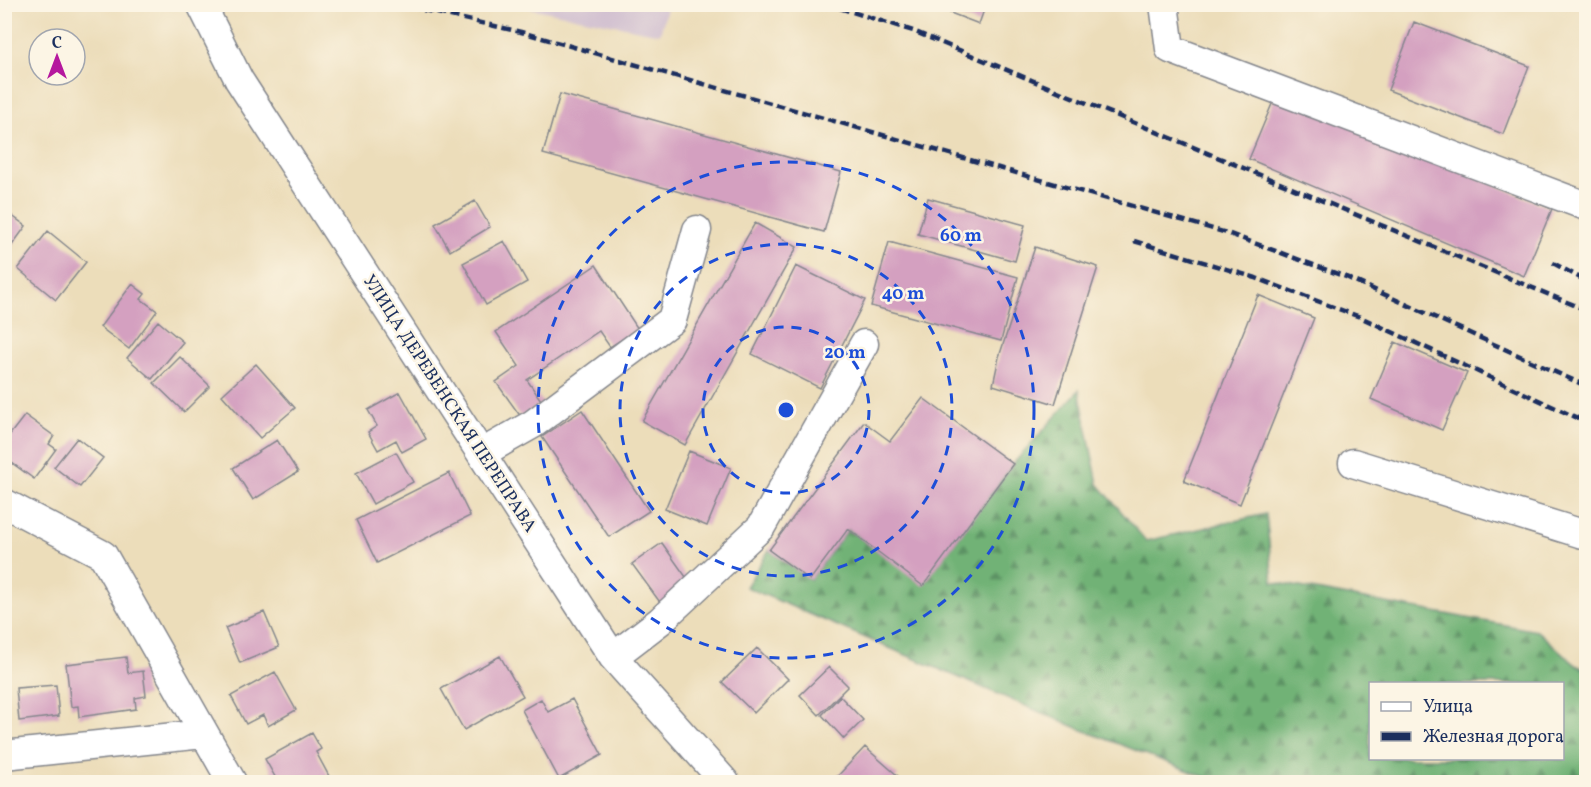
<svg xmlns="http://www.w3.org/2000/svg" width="1591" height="787" viewBox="0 0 1591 787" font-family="Vollkorn,serif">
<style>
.industrial{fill:#cfbdcf}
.forest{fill:url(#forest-firs);stroke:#46706a;stroke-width:1.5;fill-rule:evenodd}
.building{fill:#d4a0c0}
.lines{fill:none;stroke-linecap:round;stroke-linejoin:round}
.minor-casing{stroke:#84868c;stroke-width:31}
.minor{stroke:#fff;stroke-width:28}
.rail{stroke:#1b2f5e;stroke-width:4.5;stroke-dasharray:9 4.5;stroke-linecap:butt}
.ring{fill:none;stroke:#1d4ed8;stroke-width:3;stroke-dasharray:10 8}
.labels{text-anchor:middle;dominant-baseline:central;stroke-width:5;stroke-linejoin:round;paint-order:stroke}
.street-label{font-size:18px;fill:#1b2f5e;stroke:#fcf5e5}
.centre{fill:#1d4ed8;stroke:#fcf5e5;stroke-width:3}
.ring-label{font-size:18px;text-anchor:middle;font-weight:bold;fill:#1d4ed8;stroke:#fcf5e5;stroke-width:5;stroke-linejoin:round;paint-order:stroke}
</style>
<defs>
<pattern id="forest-firs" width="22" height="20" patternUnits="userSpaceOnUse" patternTransform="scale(1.5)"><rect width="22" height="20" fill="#71b276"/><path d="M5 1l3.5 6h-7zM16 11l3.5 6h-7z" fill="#5c9164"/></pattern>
</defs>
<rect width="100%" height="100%" fill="#fcf5e5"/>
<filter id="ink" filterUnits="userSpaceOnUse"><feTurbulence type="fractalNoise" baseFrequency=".0167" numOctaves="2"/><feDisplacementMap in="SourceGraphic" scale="12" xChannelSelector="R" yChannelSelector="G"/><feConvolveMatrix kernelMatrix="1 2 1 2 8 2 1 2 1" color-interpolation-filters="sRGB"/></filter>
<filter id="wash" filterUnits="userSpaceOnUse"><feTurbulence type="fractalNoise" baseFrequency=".008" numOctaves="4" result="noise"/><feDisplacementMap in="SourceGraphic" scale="24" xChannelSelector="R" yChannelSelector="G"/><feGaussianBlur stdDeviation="1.35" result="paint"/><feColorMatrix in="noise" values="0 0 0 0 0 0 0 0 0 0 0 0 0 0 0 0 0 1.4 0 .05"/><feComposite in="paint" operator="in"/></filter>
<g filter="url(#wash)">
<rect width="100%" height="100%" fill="#ecddba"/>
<path class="industrial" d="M 514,5 L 668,5 L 660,34 Z"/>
<path class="forest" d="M 1079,390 L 1098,484 L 1146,541 L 1266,514 L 1273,582 L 1537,631 L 1576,665 L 1586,670 L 1586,782 L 1218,782 L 1080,729 L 746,587 L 769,550 L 810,580 L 848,529 L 923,585 L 1013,464 ZM 1370,684 L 1562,684 L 1562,758 L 1370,758 Z"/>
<g id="blocks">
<path class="building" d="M 927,4 L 986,4 L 979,24 Z
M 1414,22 L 1529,66 L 1503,134 L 1388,90 Z
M 1277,92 L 1552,209 L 1524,276 L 1249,159 Z
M 560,94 L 841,172 L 824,232 L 543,154 Z
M 928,198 L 1025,225 L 1015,261 L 918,234 Z
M 475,201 L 490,227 L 450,251 L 435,224 Z
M 4,210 L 26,226 L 10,248 L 4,245 Z
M 755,223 L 797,247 L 685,445 L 642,421 Z
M 48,231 L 86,262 L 56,300 L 18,269 Z
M 504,241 L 527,282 L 486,305 L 463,263 Z
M 889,242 L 1018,277 L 1001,341 L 871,306 Z
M 1035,247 L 1098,267 L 1055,404 L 993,385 L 999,357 Z
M 596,265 L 638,329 L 610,347 L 599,331 L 527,380 L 543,403 L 521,417 L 496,382 L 519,366 L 496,332 Z
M 796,266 L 865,300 L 820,388 L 752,354 Z
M 132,284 L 145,294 L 141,299 L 157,311 L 129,349 L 100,327 Z
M 1258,295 L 1314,318 L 1240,504 L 1184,481 Z
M 158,321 L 183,342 L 152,379 L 127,358 Z
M 1395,342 L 1467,373 L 1442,430 L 1371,399 Z
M 180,357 L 210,386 L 184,412 L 154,383 Z
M 256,364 L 295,408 L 260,438 L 222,395 Z
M 400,392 L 426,439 L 402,452 L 396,440 L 378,450 L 368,432 L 377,426 L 368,410 Z
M 923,398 L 1013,464 L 923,586 L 848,529 L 810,580 L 769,550 L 864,422 L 890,441 Z
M 582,410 L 649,511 L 609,537 L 542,437 Z
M 25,415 L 54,436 L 49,444 L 56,449 L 34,479 L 4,457 L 4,442 Z
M 77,438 L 103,458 L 80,487 L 54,467 Z
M 277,440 L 298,472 L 253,500 L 233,468 Z
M 689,451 L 731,468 L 707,526 L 665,509 Z
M 396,452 L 413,482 L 373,504 L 356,473 Z
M 449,473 L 470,516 L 377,563 L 356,520 Z
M 662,543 L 691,584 L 662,605 L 632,564 Z
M 264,612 L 279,647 L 240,663 L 225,628 Z
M 757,648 L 788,679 L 754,713 L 722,682 Z
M 500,656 L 523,696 L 464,730 L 441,689 Z
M 126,657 L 128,673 L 143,671 L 146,696 L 135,698 L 136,709 L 79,717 L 78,706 L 71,707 L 66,664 Z
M 829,667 L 848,686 L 819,715 L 800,695 Z
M 275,672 L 296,710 L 268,726 L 263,715 L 246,724 L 231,696 Z
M 56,685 L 59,716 L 19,721 L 16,688 Z
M 840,696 L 863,720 L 844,739 L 822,715 Z
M 541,699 L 548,712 L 572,699 L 602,755 L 559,779 L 522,710 Z
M 312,733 L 321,749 L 316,752 L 331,780 L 327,782 L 278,782 L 265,759 Z
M 865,747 L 898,776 L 892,782 L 832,782 Z"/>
</g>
</g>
<g filter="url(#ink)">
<use href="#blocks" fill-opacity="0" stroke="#84868c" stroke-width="1.5"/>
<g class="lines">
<defs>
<path id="minor" d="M 201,4 L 239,80 L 613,657 L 725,782
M 1164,4 L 1170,49 L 1586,206
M 482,453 L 533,424 L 672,320 L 697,230
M 1353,463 L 1586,535
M 4,503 L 103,555 L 232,782
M 613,657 L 660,621 L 761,527 L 864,344
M 4,755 L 203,734"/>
</defs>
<use href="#minor" class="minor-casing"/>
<use href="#minor" class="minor"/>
<path class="rail" d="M 397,4 L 521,32 L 1227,233 L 1346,277 L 1586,386
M 827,4 L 913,31 L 1586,310
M 1134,241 L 1256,278 L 1360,317 L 1586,422
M 1553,263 L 1586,281"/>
</g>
</g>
<g class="ring">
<circle cx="786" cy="410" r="83"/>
<circle cx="786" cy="410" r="166"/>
<circle cx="786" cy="410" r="248"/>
</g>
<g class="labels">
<g class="street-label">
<text transform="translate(449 404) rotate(57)">УЛИЦА ДЕРЕВЕНСКАЯ ПЕРЕПРАВА</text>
</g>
</g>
<circle cx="786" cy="410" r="9" class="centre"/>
<g class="ring-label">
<text x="961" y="241">60 m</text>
<text x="903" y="299">40 m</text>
<text x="845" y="358">20 m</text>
</g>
<rect width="1591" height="787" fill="none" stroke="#fcf5e5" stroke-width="24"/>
<rect x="1369" y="682" width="195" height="78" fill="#fcf5e5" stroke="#a2a6af" stroke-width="1.5"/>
<rect x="1381" y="702" width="30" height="9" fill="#ffffff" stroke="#a2a6af" stroke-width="1.5"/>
<text x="1423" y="712" font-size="18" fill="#1b2f5e">Улица</text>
<rect x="1381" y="732" width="30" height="9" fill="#1b2f5e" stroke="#a2a6af" stroke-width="1.5"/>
<text x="1423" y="742" font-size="18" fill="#1b2f5e">Железная дорога</text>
<g transform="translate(57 57)"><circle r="28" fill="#fcf5e5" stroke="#a2a6af" stroke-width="1.5"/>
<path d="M0-4.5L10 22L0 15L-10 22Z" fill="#b5179e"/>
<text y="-9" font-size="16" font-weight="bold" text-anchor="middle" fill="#1b2f5e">С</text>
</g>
</svg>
